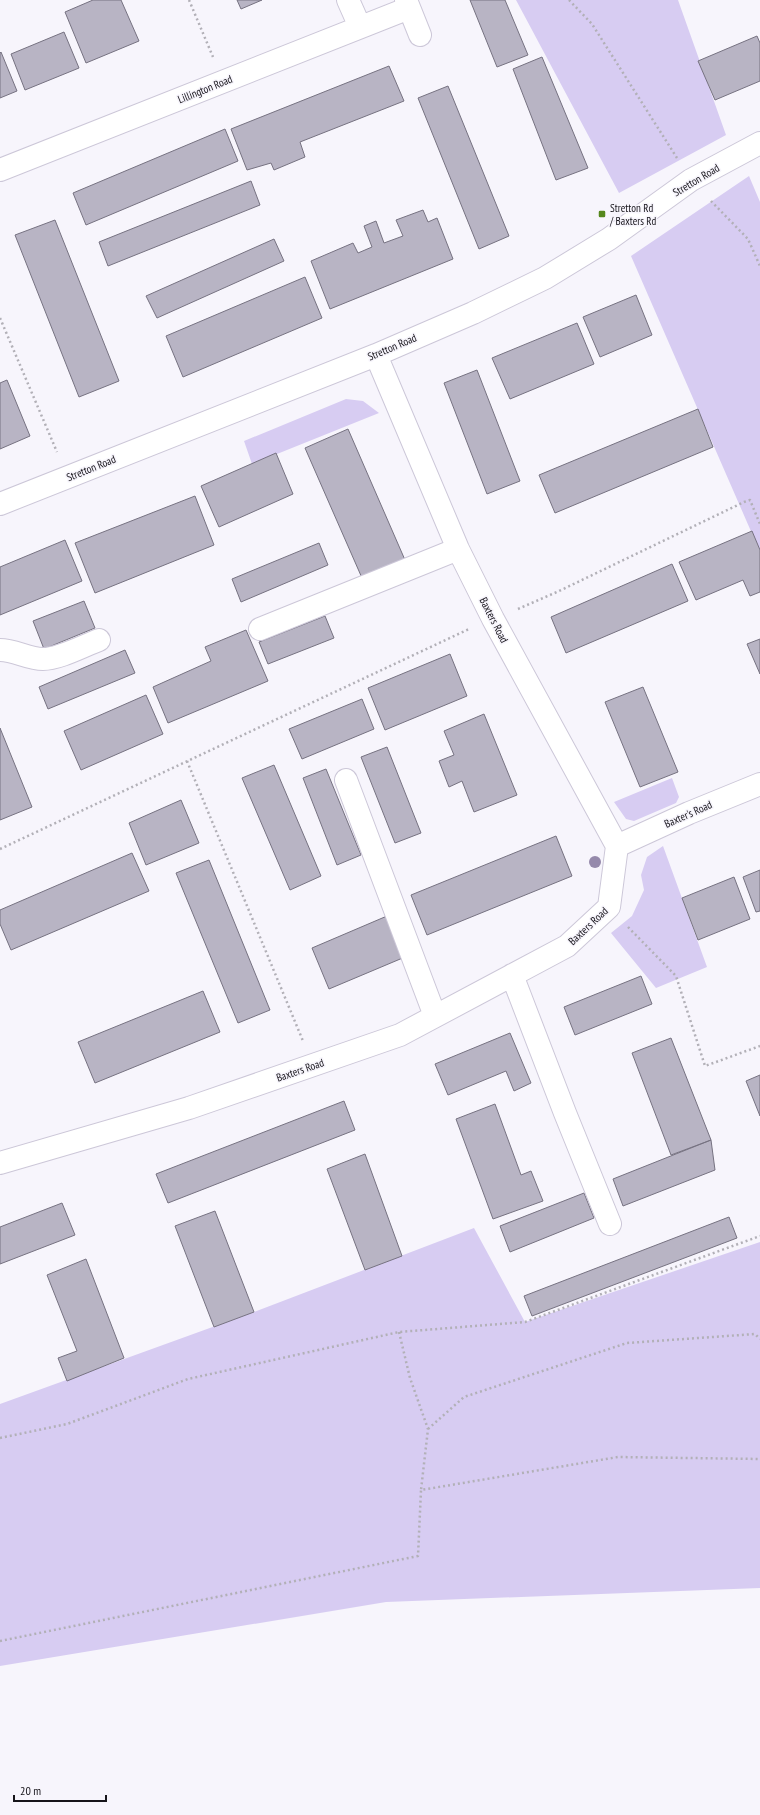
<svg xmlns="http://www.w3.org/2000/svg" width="760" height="1815" viewBox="0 0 760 1815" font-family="'PT Sans Narrow',sans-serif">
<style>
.green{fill:#d7ccf2}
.building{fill:#b8b4c4;stroke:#767281}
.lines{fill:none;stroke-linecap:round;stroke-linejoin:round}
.minor-casing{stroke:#ccc7d8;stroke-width:24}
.path{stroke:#b2b0b7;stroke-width:2.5;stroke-dasharray:2 3;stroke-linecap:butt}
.minor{stroke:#fff;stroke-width:22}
.tree{fill:#9589ab}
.poi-dot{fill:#55871d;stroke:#f7f5fc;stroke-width:1.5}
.labels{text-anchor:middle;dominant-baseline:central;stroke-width:3;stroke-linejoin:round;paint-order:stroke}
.street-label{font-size:11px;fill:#16141a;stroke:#f7f5fc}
.poi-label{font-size:11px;fill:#16141a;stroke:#f7f5fc;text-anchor:start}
</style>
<rect width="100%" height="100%" fill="#f7f5fc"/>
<path class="green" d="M 516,0 L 678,0 L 726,135 L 619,193 Z
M 749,176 L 760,202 L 760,552 L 631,256 Z
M 346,399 L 363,401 L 379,413 L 252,464 L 244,441 Z
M 672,778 L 679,797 L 676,803 L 634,821 L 626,819 L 614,802 Z
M 663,846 L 707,967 L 656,988 L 611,933 L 632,916 L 644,890 L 641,875 L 647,857 Z
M 474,1228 L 525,1322 L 760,1242 L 760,1588 L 386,1602 L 0,1666 L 0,1404 L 254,1312 Z"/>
<path class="building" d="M 93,0 L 121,0 L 139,41 L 86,63 L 65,12 Z
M 237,0 L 262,0 L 241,9 Z
M 470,0 L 505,0 L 528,55 L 497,67 Z
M 64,32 L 79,68 L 25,90 L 11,54 Z
M 757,36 L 760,43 L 760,81 L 715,100 L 698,61 Z
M 1,52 L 17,91 L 0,98 L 0,53 Z
M 542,57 L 588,168 L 556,180 L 513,69 Z
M 389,66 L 404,101 L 300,142 L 305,157 L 274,170 L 271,163 L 247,170 L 231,129 Z
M 448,86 L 509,236 L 479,249 L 418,98 Z
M 225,129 L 238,161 L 86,225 L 73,193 Z
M 251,181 L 260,205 L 108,266 L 99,242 Z
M 423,210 L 428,222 L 437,218 L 453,259 L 330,309 L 311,261 L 353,243 L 358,253 L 372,247 L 364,226 L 376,221 L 384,243 L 403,236 L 396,220 Z
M 55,220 L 119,381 L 79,397 L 15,235 Z
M 274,239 L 284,261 L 157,318 L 146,296 Z
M 305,277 L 322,318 L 183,377 L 166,336 Z
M 636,295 L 652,335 L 600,357 L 583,317 Z
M 577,323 L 594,364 L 510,399 L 492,358 Z
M 477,370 L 520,481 L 487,494 L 444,383 Z
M 7,380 L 30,436 L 0,449 L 0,383 Z
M 698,409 L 713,447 L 555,513 L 539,475 Z
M 348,429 L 405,560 L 362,578 L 305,448 Z
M 276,453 L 293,494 L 219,527 L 201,486 Z
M 195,496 L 214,545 L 95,593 L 75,543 Z
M 752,531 L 760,550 L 760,592 L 750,596 L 743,580 L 696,600 L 679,562 Z
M 65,540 L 82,581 L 0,615 L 0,567 Z
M 319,543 L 328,565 L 241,602 L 232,579 Z
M 672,564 L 688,601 L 566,653 L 551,617 Z
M 84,601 L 95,628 L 44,649 L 33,621 Z
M 325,616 L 334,638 L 268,664 L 259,642 Z
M 246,630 L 268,681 L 168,723 L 153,687 L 211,661 L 205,647 Z
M 760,639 L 760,674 L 747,644 Z
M 125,650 L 135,673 L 48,709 L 39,687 Z
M 450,654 L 467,696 L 385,730 L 368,688 Z
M 643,687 L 678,772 L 640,787 L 605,702 Z
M 146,695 L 163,734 L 81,770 L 64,731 Z
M 362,699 L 374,729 L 302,759 L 289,729 Z
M 484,714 L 517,795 L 474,812 L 462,781 L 449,787 L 439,761 L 454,755 L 444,731 Z
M 0,728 L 32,807 L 0,820 Z
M 387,747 L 421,833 L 395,843 L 361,757 Z
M 274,765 L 321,876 L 290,890 L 242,778 Z
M 326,769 L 361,855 L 337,865 L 303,778 Z
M 181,800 L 199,843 L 146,865 L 129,823 Z
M 556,836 L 572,876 L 427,935 L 411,895 Z
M 132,853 L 149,891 L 11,950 L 0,924 L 0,910 Z
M 209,860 L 270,1010 L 238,1023 L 176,873 Z
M 760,870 L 760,911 L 756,912 L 743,877 Z
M 734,877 L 750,919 L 698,940 L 682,898 Z
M 387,916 L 405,957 L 329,989 L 312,948 Z
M 641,976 L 652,1004 L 575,1035 L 564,1007 Z
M 203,991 L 220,1032 L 95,1083 L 78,1042 Z
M 510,1033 L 531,1083 L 514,1091 L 506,1071 L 448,1095 L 435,1064 Z
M 671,1038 L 711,1140 L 671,1155 L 632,1053 Z
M 760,1075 L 760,1116 L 746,1081 Z
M 344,1101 L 355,1130 L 168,1203 L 156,1174 Z
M 495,1104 L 521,1175 L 531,1171 L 543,1201 L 493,1219 L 456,1119 Z
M 711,1140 L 715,1170 L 623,1206 L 613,1179 Z
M 365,1154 L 402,1256 L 365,1270 L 327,1169 Z
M 584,1193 L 594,1218 L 510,1252 L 500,1226 Z
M 62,1203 L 75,1235 L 0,1264 L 0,1227 Z
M 215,1211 L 254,1312 L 214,1327 L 175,1226 Z
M 729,1217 L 737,1238 L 532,1316 L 524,1296 Z
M 86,1259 L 124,1358 L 67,1381 L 58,1358 L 77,1351 L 47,1275 Z"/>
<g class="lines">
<defs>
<path id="minor" d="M 348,0 L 360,27
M 406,0 L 420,35
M 0,170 L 409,8
M 0,504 L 376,355 L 473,313 L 545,278 L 609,239 L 691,180 L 760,143
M 260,629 L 458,549
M 0,650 C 15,650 28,659 43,659 C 59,659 83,646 99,640
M 346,780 L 435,1016
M 617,846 L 689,813 L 760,784
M 512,975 L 565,1113 L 610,1224
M 0,1163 L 189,1108 L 400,1035 L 567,946 L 609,907 L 617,846 L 493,619 L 458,549 L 376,355"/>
</defs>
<use href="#minor" class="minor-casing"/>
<path class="path" d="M 189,0 L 213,57
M 569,0 L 592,24 L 677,158
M 711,201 L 748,239 L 760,266
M 0,318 L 57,452
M 518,609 L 557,592 L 744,502 L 750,500 L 760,524
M 187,761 L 303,1041
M 0,849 L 469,629
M 628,927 L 676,976 L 705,1066 L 760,1046
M 399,1332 L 410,1378 L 428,1429 L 421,1490
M 428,1429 L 464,1397 L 627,1343 L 755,1334 L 760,1339
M 0,1438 L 67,1424 L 188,1379 L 399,1332 L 525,1322 L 760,1236
M 0,1641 L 418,1556 L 421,1490 L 618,1457 L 760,1459"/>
<use href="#minor" class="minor"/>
</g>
<circle class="tree" cx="595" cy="862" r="6"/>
<rect class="poi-dot" x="598" y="210" width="8" height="8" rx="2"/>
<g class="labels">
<g class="street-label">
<text transform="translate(205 89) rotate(-22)">Lillington Road</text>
<text transform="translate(696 180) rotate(-31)">Stretton Road</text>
<text transform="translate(392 347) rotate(-23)">Stretton Road</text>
<text transform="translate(91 468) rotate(-22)">Stretton Road</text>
<text transform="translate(494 620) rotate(63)">Baxters Road</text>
<text transform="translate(688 814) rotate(-24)">Baxter's Road</text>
<text transform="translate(588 926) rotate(-43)">Baxters Road</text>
<text transform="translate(300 1070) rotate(-19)">Baxters Road</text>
</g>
<g class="poi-label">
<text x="610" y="208">Stretton Rd<tspan x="610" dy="13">/ Baxters Rd</tspan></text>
</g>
</g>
<path d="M14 1795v6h92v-6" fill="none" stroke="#16141a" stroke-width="2"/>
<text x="20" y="1795" font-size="12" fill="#16141a" stroke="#f7f5fc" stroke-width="3" paint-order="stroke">20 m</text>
</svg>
